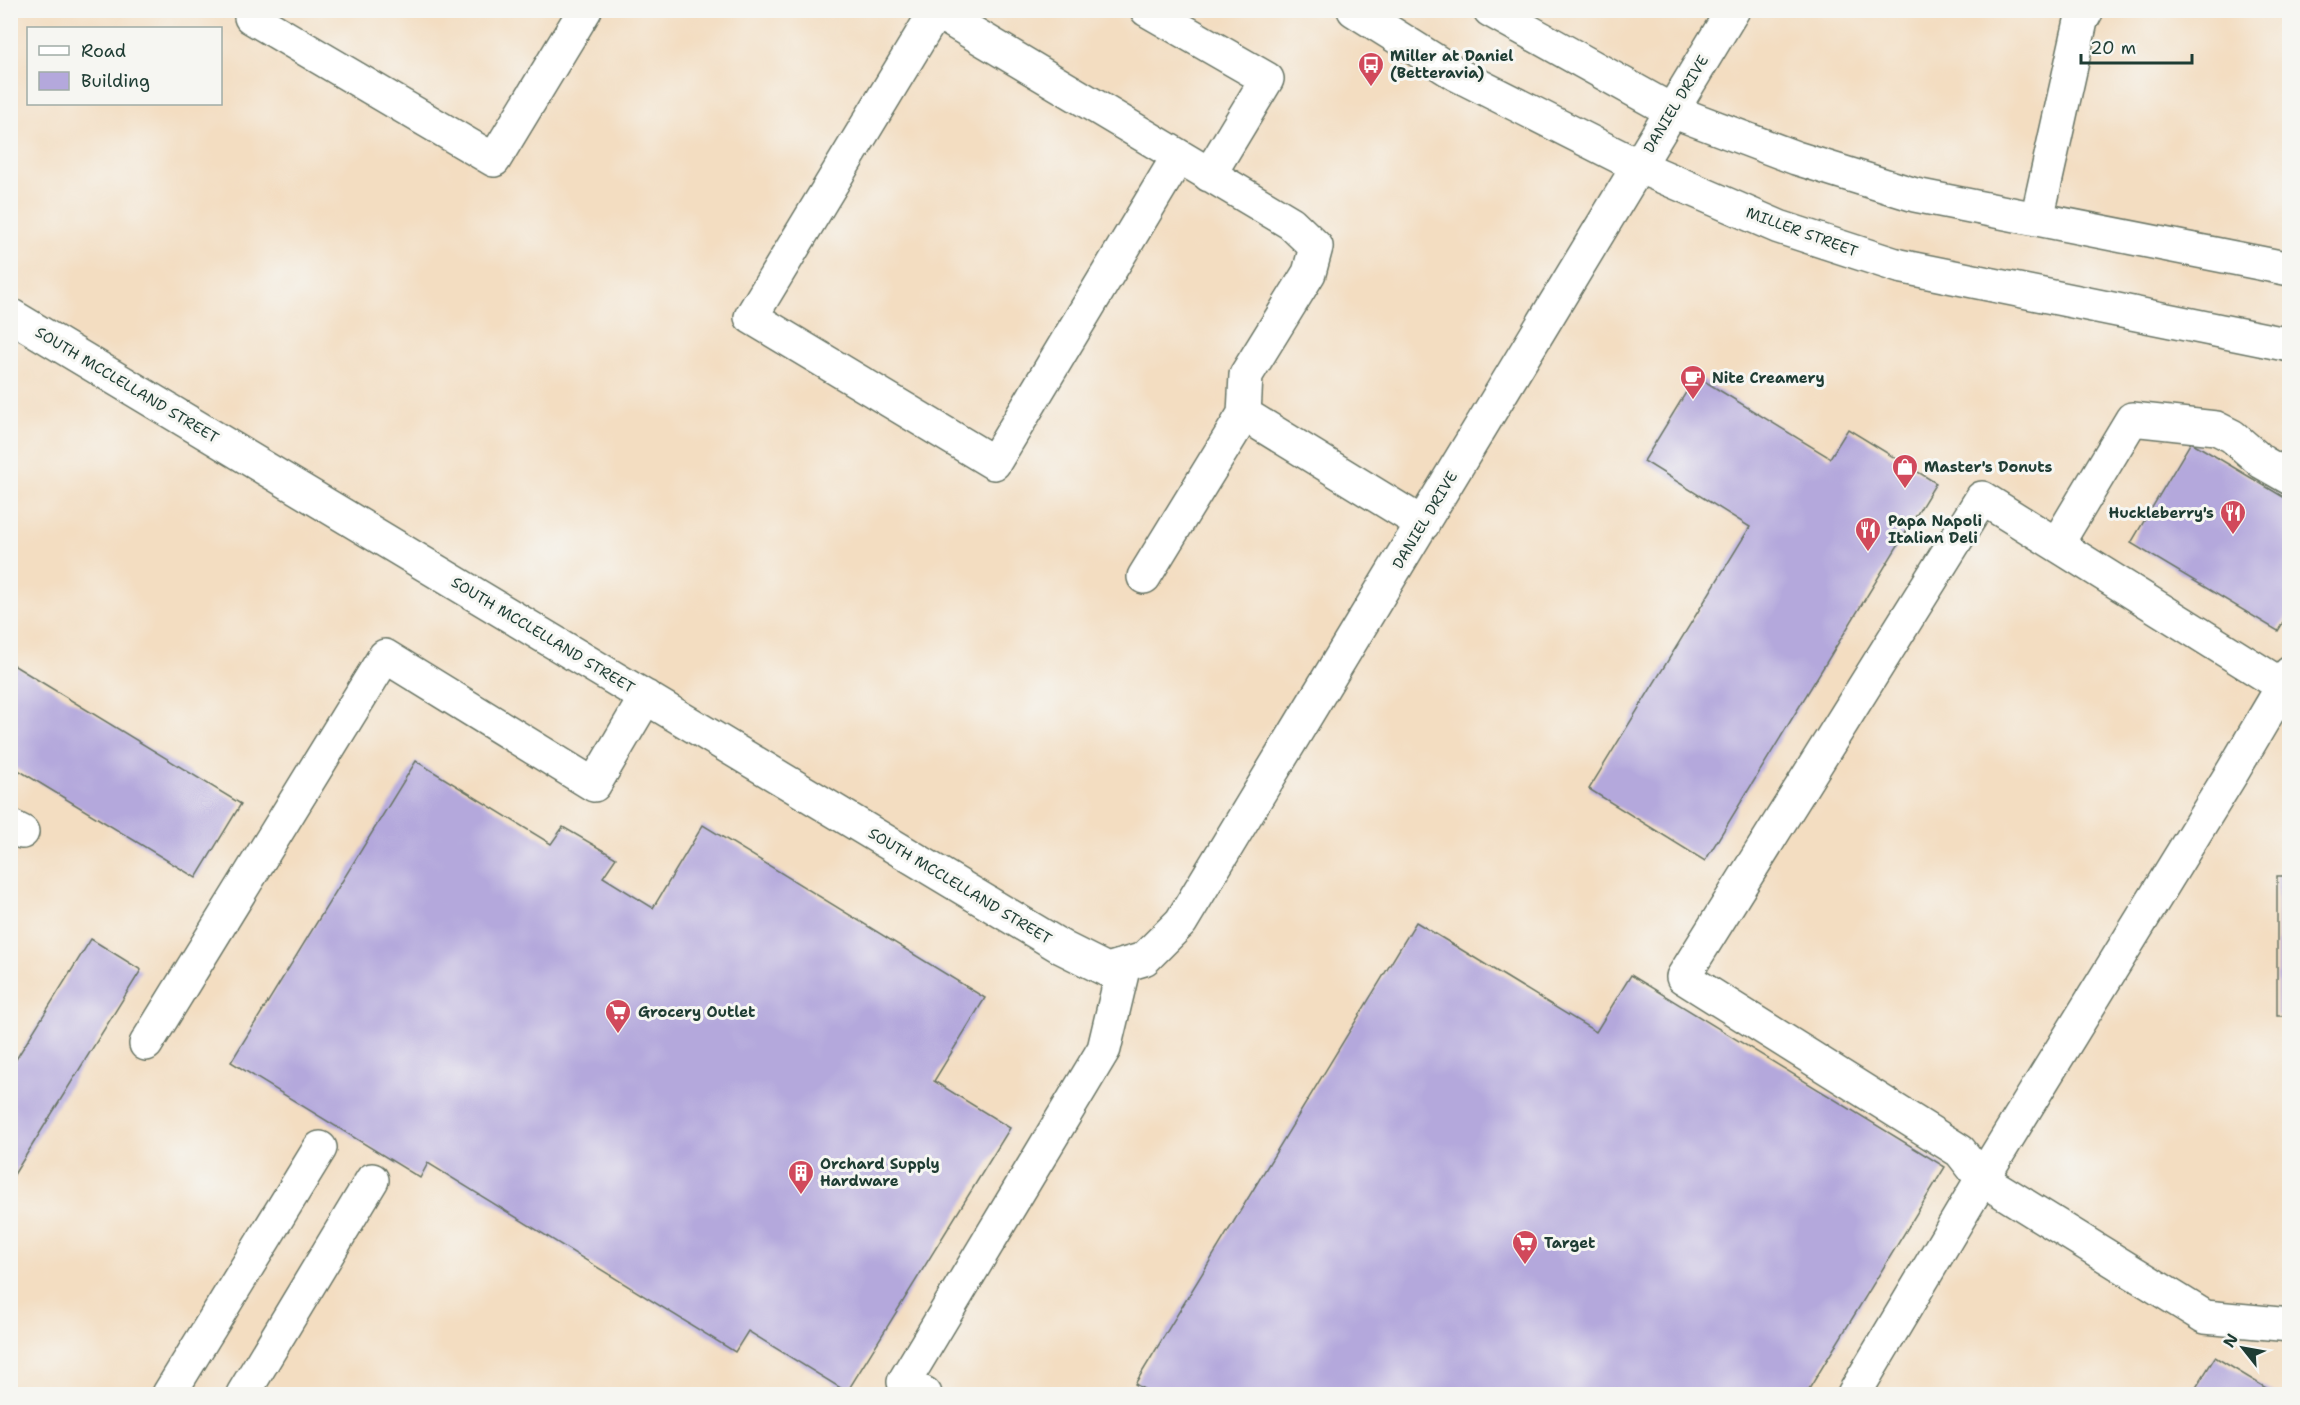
<svg xmlns="http://www.w3.org/2000/svg" width="2300" height="1405" viewBox="0 0 2300 1405" font-family="'Shantell Sans',sans-serif">
<style>
.building{fill:#b4a8dc}
.lines{fill:none;stroke-linecap:round;stroke-linejoin:round}
.minor-casing{stroke:#697565;stroke-width:36}
.minor{stroke:#fff;stroke-width:33}
.labels{text-anchor:middle;dominant-baseline:central;stroke-width:6;stroke-linejoin:round;paint-order:stroke}
.poi-label{font-size:15px;font-weight:bold;fill:#1f3d34;stroke:#f6f6f2;text-anchor:start}
.street-label{font-size:15px;fill:#1f3d34;stroke:#f6f6f2}
</style>
<rect width="100%" height="100%" fill="#f6f6f2"/>
<filter id="ink" filterUnits="userSpaceOnUse"><feTurbulence type="fractalNoise" baseFrequency=".0167" numOctaves="2"/><feDisplacementMap in="SourceGraphic" scale="12" xChannelSelector="R" yChannelSelector="G"/><feConvolveMatrix kernelMatrix="1 2 1 2 8 2 1 2 1" color-interpolation-filters="sRGB"/></filter>
<filter id="wash" filterUnits="userSpaceOnUse"><feTurbulence type="fractalNoise" baseFrequency=".008" numOctaves="4" result="noise"/><feDisplacementMap in="SourceGraphic" scale="24" xChannelSelector="R" yChannelSelector="G"/><feGaussianBlur stdDeviation="1.35" result="paint"/><feColorMatrix in="noise" values="0 0 0 0 0 0 0 0 0 0 0 0 0 0 0 0 0 1.4 0 .05"/><feComposite in="paint" operator="in"/></filter>
<g filter="url(#wash)">
<rect width="100%" height="100%" fill="#f3ddc1"/>
<g id="blocks">
<path class="building" d="M 1696,376 L 1830,458 L 1848,429 L 1936,483 L 1705,861 L 1589,789 L 1750,527 L 1644,461 Z
M 2191,442 L 2290,501 L 2290,611 L 2278,631 L 2131,543 Z
M 10,663 L 241,804 L 196,878 L 10,765 Z
M 416,761 L 551,844 L 563,827 L 616,858 L 603,877 L 653,908 L 703,825 L 985,998 L 934,1081 L 1010,1128 L 847,1392 L 748,1331 L 735,1352 L 428,1163 L 420,1178 L 231,1062 Z
M 2277,876 L 2290,876 L 2290,1016 L 2277,1016 Z
M 1416,922 L 1596,1032 L 1631,975 L 1945,1167 L 1806,1394 L 1152,1394 L 1135,1384 Z
M 91,939 L 141,970 L 10,1181 L 10,1069 Z
M 2215,1357 L 2276,1394 L 2192,1394 Z"/>
</g>
</g>
<g filter="url(#ink)">
<use href="#blocks" fill-opacity="0" stroke="#697565" stroke-width="1.5"/>
<g class="lines">
<defs>
<path id="minor" d="M 255,10 L 251,17 L 494,160 L 585,10
M 934,10 L 1291,223 L 1316,247 L 1309,273 L 1246,375 L 1244,414 L 1144,577
M 1147,10 L 1267,79 L 1209,175
M 1354,10 L 1456,74 L 1638,166 L 1779,227 L 1899,266 L 2290,345
M 1490,10 L 1672,111 L 1796,158 L 1915,195 L 2290,269
M 936,11 L 751,317 L 994,463 L 1178,157
M 2037,219 L 2081,21 L 2087,10
M 10,315 L 1063,948 L 1107,970 L 1144,959 L 1181,922 L 1733,10
M 1244,414 L 1423,524
M 2057,544 L 2132,419 L 2216,428 L 2232,436 L 2262,462 L 2290,478
M 2283,686 L 1982,498 L 1683,977 L 1960,1151 L 1982,1179 L 2233,771 L 2283,686 L 2290,673
M 10,826 L 22,832
M 146,1044 L 385,656 L 594,785 L 646,697
M 169,1394 L 320,1148
M 243,1394 L 372,1180
M 925,1394 L 904,1382 L 1104,1049 L 1124,965
M 1854,1394 L 1982,1179 L 2205,1317 L 2290,1325"/>
</defs>
<use href="#minor" class="minor-casing"/>
<use href="#minor" class="minor"/>
</g>
</g>
<defs>
<symbol id="bus-pin" viewBox="-11 -11 22 30"><path d="M0 17L-7.5 6A9.5 9.5 0 1 1 7.5 6Z" fill="#d1495b" stroke="#f6f6f2"/><path d="M-5-6H5V4H4V6H2V4H-2V6H-4V4H-5ZM-3.5-4V0h7V-4ZM-3.5 1.2v1.5H-2V1.2ZM2 1.2v1.5H3.5V1.2Z" fill="#fff"/></symbol>
<symbol id="cafe-pin" viewBox="-11 -11 22 30"><path d="M0 17L-7.5 6A9.5 9.5 0 1 1 7.5 6Z" fill="#d1495b" stroke="#f6f6f2"/><path d="M-5.5-4.5H6V0H3Q3 3.5 0 3.5H-2.5Q-5.5 3.5-5.5 0ZM3-3.2v2h1.7v-2ZM-6 4.5H4V6H-6Z" fill="#fff"/></symbol>
<symbol id="shop-pin" viewBox="-11 -11 22 30"><path d="M0 17L-7.5 6A9.5 9.5 0 1 1 7.5 6Z" fill="#d1495b" stroke="#f6f6f2"/><path d="M-5-2.5h2.3a2.7 3.5 0 0 1 5.4 0H5L5.5 6h-11ZM-1.5-2.5h3a1.5 2.3 0 0 0-3 0Z" fill="#fff"/></symbol>
<symbol id="restaurant-pin" viewBox="-11 -11 22 30"><path d="M0 17L-7.5 6A9.5 9.5 0 1 1 7.5 6Z" fill="#d1495b" stroke="#f6f6f2"/><path d="M-5-6h1v4h1v-4h1v4h1v-4h1v5L-1.5 .5V6h-2V.5L-5-1ZM5-6V6H3V1.5H1.5Q1.5-4 5-6Z" fill="#fff"/></symbol>
<symbol id="supermarket-pin" viewBox="-11 -11 22 30"><path d="M0 17L-7.5 6A9.5 9.5 0 1 1 7.5 6Z" fill="#d1495b" stroke="#f6f6f2"/><path d="M-6-5.5h2.5l.6 2H6L4.5 2H-2.5L-4.4-4H-6ZM-1.5 3.2a1.3 1.3 0 1 0 .1 0ZM3 3.2a1.3 1.3 0 1 0 .1 0Z" fill="#fff"/></symbol>
<symbol id="building-pin" viewBox="-11 -11 22 30"><path d="M0 17L-7.5 6A9.5 9.5 0 1 1 7.5 6Z" fill="#d1495b" stroke="#f6f6f2"/><path d="M-4-6H4V6H1V3H-1V6H-4ZM-2.5-4.3h1.7v1.8h-1.7ZM.8-4.3h1.7v1.8H.8ZM-2.5-1h1.7V.8h-1.7ZM.8-1h1.7V.8H.8Z" fill="#fff"/></symbol>
</defs>
<g fill-rule="evenodd">
<use href="#bus-pin" x="1356" y="50" width="30" height="40"/>
<use href="#cafe-pin" x="1678" y="363" width="30" height="40"/>
<use href="#shop-pin" x="1890" y="452" width="30" height="40"/>
<use href="#restaurant-pin" x="2218" y="498" width="30" height="40"/>
<use href="#restaurant-pin" x="1853" y="515" width="30" height="40"/>
<use href="#supermarket-pin" x="603" y="997" width="30" height="40"/>
<use href="#building-pin" x="786" y="1158" width="30" height="40"/>
<use href="#supermarket-pin" x="1510" y="1228" width="30" height="40"/>
</g>
<g class="labels">
<g class="poi-label">
<text x="1390" y="56">Miller at Daniel<tspan x="1390" dy="17">(Betteravia)</tspan></text>
<text x="1712" y="378">Nite Creamery</text>
<text x="1924" y="467">Master's Donuts</text>
<text x="2214" y="513" text-anchor="end">Huckleberry's</text>
<text x="1888" y="521">Papa Napoli<tspan x="1888" dy="17">Italian Deli</tspan></text>
<text x="638" y="1012">Grocery Outlet</text>
<text x="820" y="1164">Orchard Supply<tspan x="820" dy="17">Hardware</tspan></text>
<text x="1544" y="1243">Target</text>
</g>
<g class="street-label">
<text transform="translate(1676 104) rotate(-59)">DANIEL DRIVE</text>
<text transform="translate(1802 232) rotate(20)">MILLER STREET</text>
<text transform="translate(127 385) rotate(31)">SOUTH MCCLELLAND STREET</text>
<text transform="translate(1425 520) rotate(-59)">DANIEL DRIVE</text>
<text transform="translate(543 635) rotate(31)">SOUTH MCCLELLAND STREET</text>
<text transform="translate(960 886) rotate(31)">SOUTH MCCLELLAND STREET</text>
</g>
</g>
<rect width="2300" height="1405" fill="none" stroke="#f6f6f2" stroke-width="36"/>
<rect x="27" y="27" width="195" height="78" fill="#f6f6f2" stroke="#a0aca6" stroke-width="1.5"/>
<rect x="39" y="46" width="30" height="9" fill="#ffffff" stroke="#a0aca6" stroke-width="1.5"/>
<text x="81" y="57" font-size="18" fill="#1f3d34">Road</text>
<rect x="39" y="72" width="30" height="18" fill="#b4a8dc" stroke="#a0aca6" stroke-width="1.5"/>
<text x="81" y="87" font-size="18" fill="#1f3d34">Building</text>
<g transform="translate(2243 1348) rotate(301)" stroke="#f6f6f2" stroke-width="4.5" paint-order="stroke">
<path d="M0-4.5L10 22L0 15L-10 22Z" fill="#1f3d34"/>
<text y="-9" font-size="16" font-weight="bold" text-anchor="middle" fill="#1f3d34">N</text>
</g>
<path d="M2081 54v9h111v-9" fill="none" stroke="#1f3d34" stroke-width="3"/>
<text x="2090" y="54" font-size="18" fill="#1f3d34" stroke="#f6f6f2" stroke-width="4.5" paint-order="stroke">20 m</text>
</svg>
